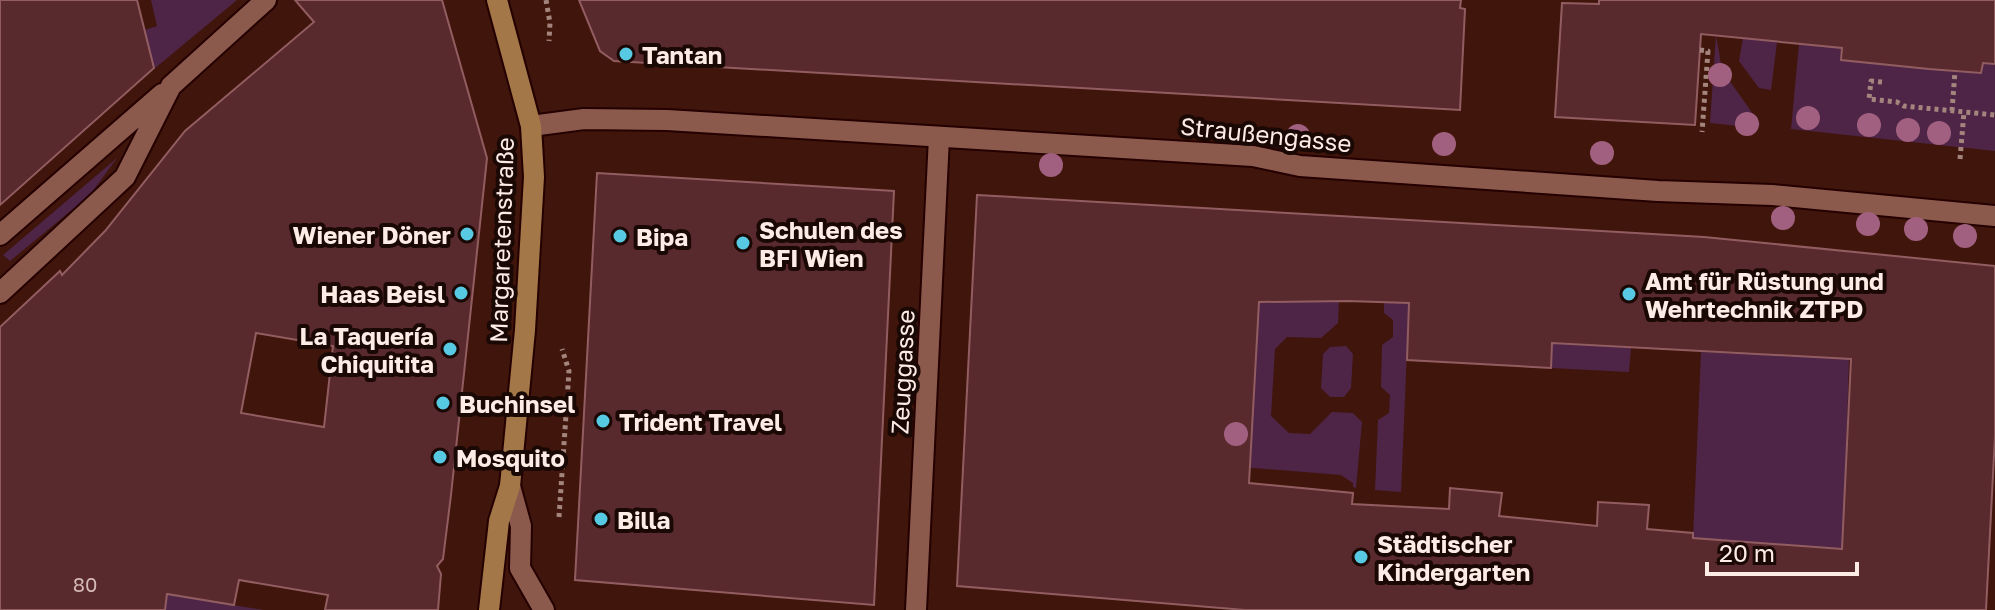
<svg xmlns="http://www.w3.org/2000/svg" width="1995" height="610" viewBox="0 0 1995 610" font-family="'Golos Text',sans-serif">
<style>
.green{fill:#4e2546}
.building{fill:#58292d;stroke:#925d61;stroke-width:2;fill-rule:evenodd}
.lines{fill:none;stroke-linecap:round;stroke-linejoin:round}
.lane-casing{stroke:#240000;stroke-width:24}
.street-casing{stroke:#240000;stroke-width:24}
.secondary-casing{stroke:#240000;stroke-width:24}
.path{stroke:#a3857e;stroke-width:5;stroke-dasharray:4 4;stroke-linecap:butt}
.lane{stroke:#8c5a4d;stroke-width:20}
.street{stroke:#8c5a4d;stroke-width:20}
.secondary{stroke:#a37748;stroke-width:20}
.tree{fill:#a26080}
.poi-dot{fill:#57c9e3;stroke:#1a0804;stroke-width:3}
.labels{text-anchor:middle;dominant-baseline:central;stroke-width:8;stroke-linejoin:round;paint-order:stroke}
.number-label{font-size:20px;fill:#d4bab8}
.poi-label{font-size:24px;font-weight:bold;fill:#fdebe6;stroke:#1a0804;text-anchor:start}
.street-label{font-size:24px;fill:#fdebe6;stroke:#1a0804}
</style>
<rect width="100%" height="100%" fill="#40150b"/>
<path class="green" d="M 151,0 L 237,0 L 154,69 L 145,30 L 157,26 Z
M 1716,35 L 1722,70 L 1760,124 L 1757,128 L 1710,123 Z
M 1743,38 L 1777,42 L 1771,90 L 1759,88 L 1739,61 Z
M 1799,44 L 1842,48 L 1841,60 L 1981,73 L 1983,63 L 1995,64 L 1995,151 L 1791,129 Z
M 117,158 L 90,195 L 10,261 L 3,255 Z
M 1259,302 L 1339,302 L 1338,323 L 1321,338 L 1287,337 L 1275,349 L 1271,416 L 1289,433 L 1310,434 L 1332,412 L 1353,413 L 1362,422 L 1356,488 L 1353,487 L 1353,483 L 1341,475 L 1228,466 L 1252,428 Z
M 1384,302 L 1409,303 L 1401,492 L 1375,490 L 1378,420 L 1389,413 L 1390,395 L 1381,387 L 1382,345 L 1393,337 L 1393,320 L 1384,313 Z
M 1552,343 L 1631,348 L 1629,372 L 1551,368 Z
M 1346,346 L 1353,354 L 1351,388 L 1344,397 L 1330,397 L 1321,388 L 1323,354 L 1330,347 Z
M 1701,352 L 1849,359 L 1843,549 L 1693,538 Z
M 167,594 L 264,610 L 165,610 Z"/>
<path class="building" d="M 0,0 L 137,0 L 154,68 L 0,205 Z
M 295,0 L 442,0 L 487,158 L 451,495 L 443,559 L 437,566 L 441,574 L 438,610 L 325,610 L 328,595 L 239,580 L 234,605 L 167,594 L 165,610 L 0,610 L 0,327 L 60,271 L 62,275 L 105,231 L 185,131 L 314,22 ZM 256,333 L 333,346 L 324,427 L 241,413 Z
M 579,0 L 1461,0 L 1460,8 L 1465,9 L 1460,110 L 614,61 L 600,51 Z
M 1599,0 L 1995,0 L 1995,64 L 1983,63 L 1981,73 L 1929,69 L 1841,60 L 1842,48 L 1701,34 L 1695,125 L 1555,117 L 1562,3 L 1599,4 Z
M 597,173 L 894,191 L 874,605 L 575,580 Z
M 977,195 L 1704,237 L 1995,266 L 1995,436 L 1986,610 L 1245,610 L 957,586 ZM 1348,301 L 1409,303 L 1407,360 L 1551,368 L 1552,343 L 1851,359 L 1842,549 L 1693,538 L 1693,533 L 1647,529 L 1649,505 L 1598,502 L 1597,526 L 1499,516 L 1502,493 L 1450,488 L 1449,509 L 1352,504 L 1353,493 L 1249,483 L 1259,302 Z"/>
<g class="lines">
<defs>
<path id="lane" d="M 0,235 L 162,94
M 0,293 L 125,177 L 171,86 L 266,0"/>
<path id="street" d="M 531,126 L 584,119 L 667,120 L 1253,156 L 1300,166 L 1658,191 L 1772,195 L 1995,216
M 510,486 L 521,526 L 520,568 L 544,610
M 916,610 L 939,137"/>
<path id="secondary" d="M 489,610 L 499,521 L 510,486 L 525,330 L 534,177 L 531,126 L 497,0"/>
</defs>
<use href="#lane" class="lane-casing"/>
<use href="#street" class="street-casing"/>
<use href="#secondary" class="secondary-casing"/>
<path class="path" d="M 546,0 L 550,23 L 549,41
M 1700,50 L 1708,51 L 1702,132
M 1882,82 L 1871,81 L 1869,99 L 1897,102 L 1904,106 L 1995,115
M 1952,111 L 1955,71
M 1960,159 L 1964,112
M 559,517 L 569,371 L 562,349"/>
<use href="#lane" class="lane"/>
<use href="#street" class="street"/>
<use href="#secondary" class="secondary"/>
</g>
<g class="tree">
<circle cx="1720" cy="75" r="12"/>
<circle cx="1808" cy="118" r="12"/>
<circle cx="1747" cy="124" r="12"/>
<circle cx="1869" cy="125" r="12"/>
<circle cx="1908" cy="130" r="12"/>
<circle cx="1939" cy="133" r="12"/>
<circle cx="1298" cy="136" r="12"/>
<circle cx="1444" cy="144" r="12"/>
<circle cx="1602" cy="153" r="12"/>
<circle cx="1051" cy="165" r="12"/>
<circle cx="1783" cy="218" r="12"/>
<circle cx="1868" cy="224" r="12"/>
<circle cx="1916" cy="229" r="12"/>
<circle cx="1965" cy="236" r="12"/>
<circle cx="1236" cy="434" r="12"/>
</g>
<g class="poi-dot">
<circle cx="626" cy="54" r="8"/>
<circle cx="467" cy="234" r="8"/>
<circle cx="620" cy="236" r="8"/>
<circle cx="743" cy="243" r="8"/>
<circle cx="461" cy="293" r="8"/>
<circle cx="1629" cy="294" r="8"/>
<circle cx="450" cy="349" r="8"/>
<circle cx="443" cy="403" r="8"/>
<circle cx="603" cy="421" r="8"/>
<circle cx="440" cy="457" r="8"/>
<circle cx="601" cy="519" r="8"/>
<circle cx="1361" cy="557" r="8"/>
</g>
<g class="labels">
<g class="number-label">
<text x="85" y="584">80</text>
</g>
<g class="poi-label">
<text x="642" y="54">Tantan</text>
<text x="759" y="229">Schulen des<tspan x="759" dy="28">BFI Wien</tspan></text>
<text x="451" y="234" text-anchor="end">Wiener Döner</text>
<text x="636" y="236">Bipa</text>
<text x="1645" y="280">Amt für Rüstung und<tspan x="1645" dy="28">Wehrtechnik ZTPD</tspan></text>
<text x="445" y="293" text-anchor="end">Haas Beisl</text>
<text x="434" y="335" text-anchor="end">La Taquería<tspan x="434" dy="28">Chiquitita</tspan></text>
<text x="459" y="403">Buchinsel</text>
<text x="619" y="421">Trident Travel</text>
<text x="456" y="457">Mosquito</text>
<text x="617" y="519">Billa</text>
<text x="1377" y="543">Städtischer<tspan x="1377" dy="28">Kindergarten</tspan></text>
</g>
<g class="street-label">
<text transform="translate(1266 134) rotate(6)">Straußengasse</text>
<text transform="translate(501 240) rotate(-88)">Margaretenstraße</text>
<text transform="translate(902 372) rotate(-87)">Zeuggasse</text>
</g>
</g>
<path d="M1707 562v12h150v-12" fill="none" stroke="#fdebe6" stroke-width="4"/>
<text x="1719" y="562" font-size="24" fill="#fdebe6" stroke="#1a0804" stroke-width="6" paint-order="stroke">20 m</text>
</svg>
